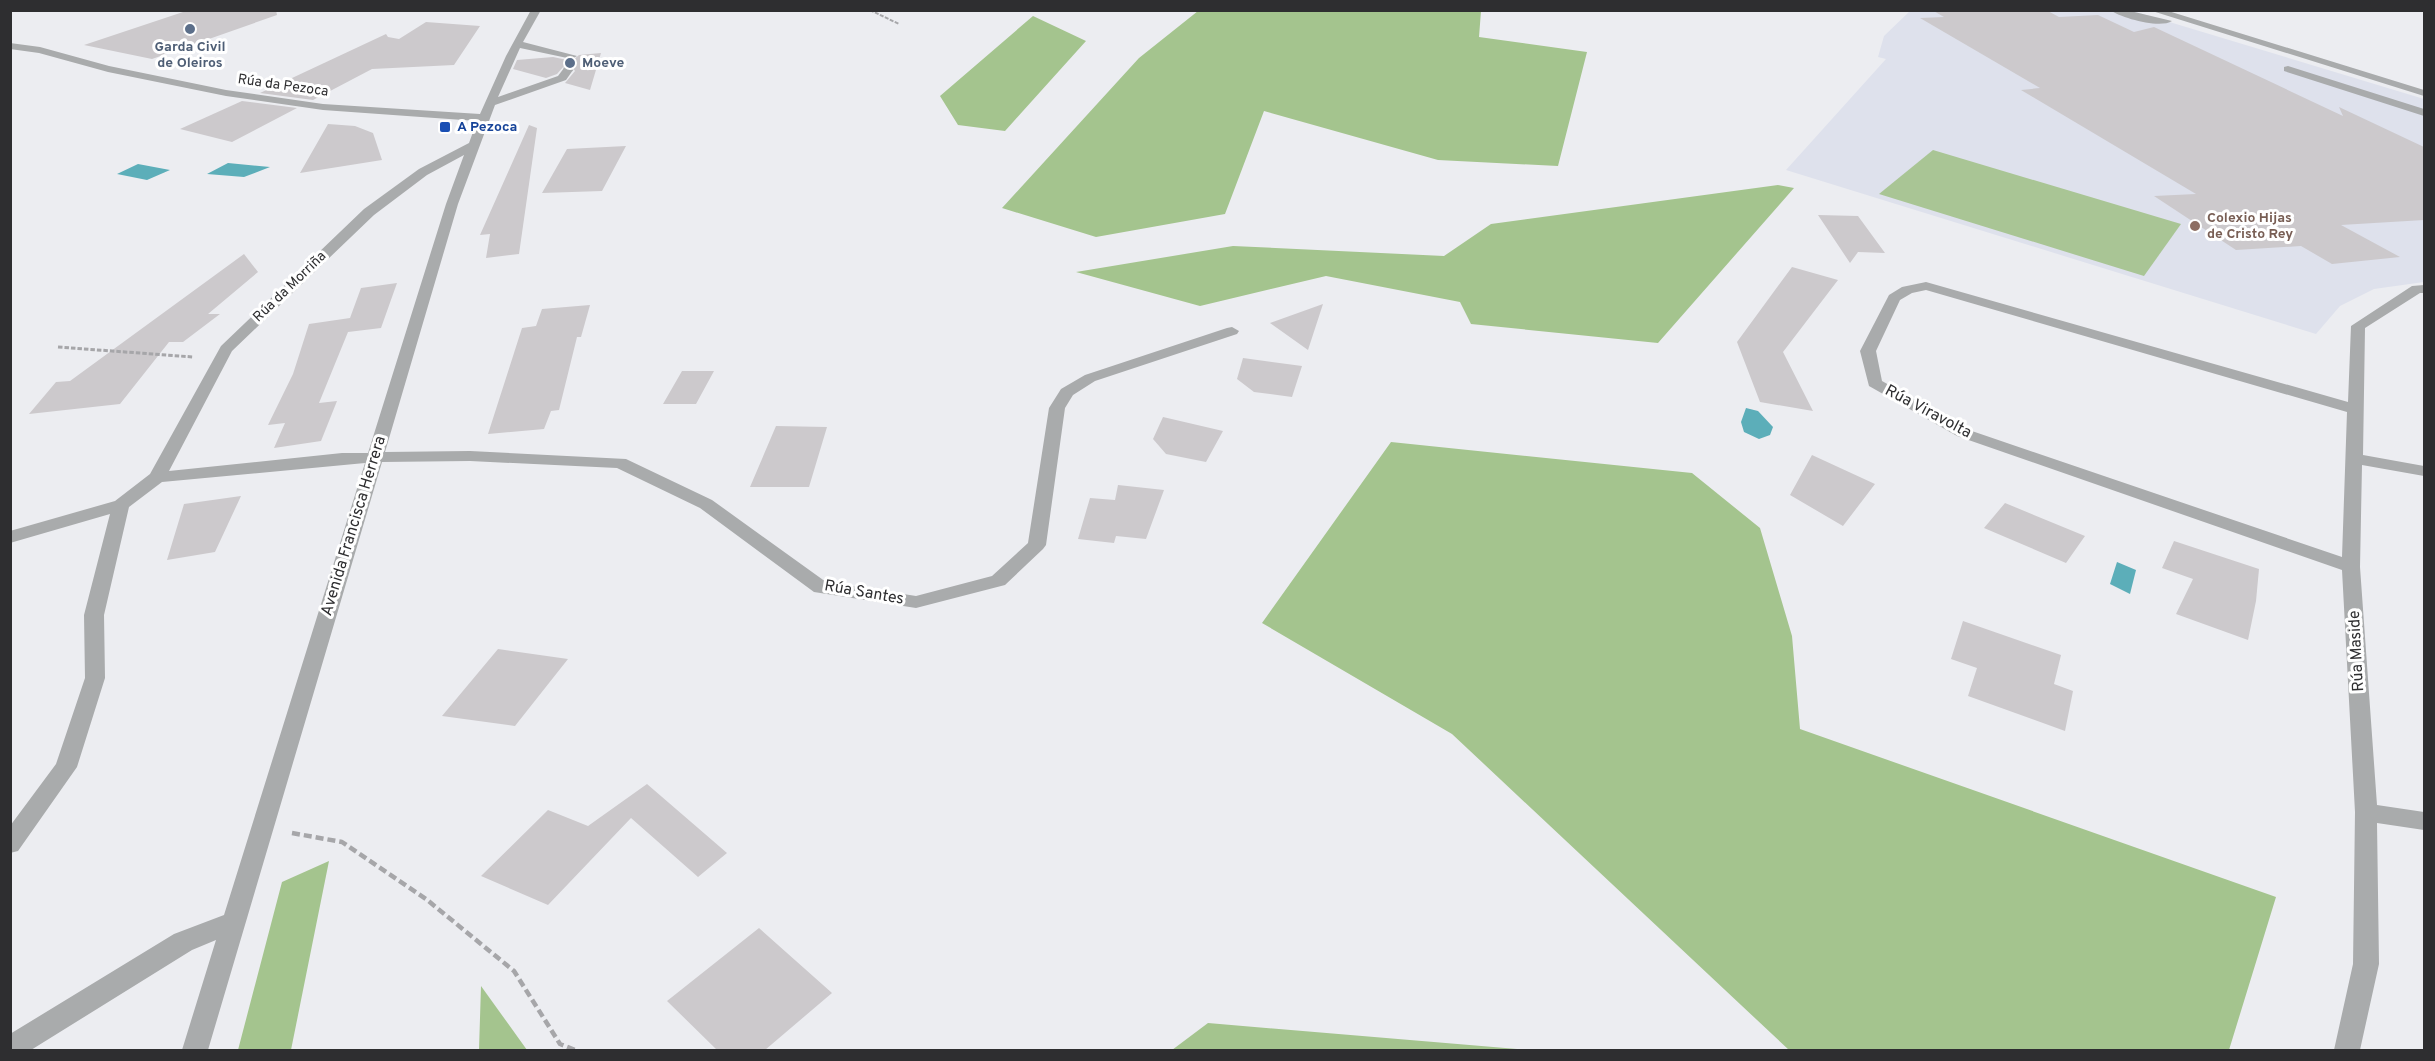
<svg xmlns="http://www.w3.org/2000/svg" width="2435" height="1061" viewBox="0 0 2435 1061" font-family="Overpass,sans-serif">
<style>
.built{fill:#dee1ec}
.green{fill:#a9c595}
.forest{fill:#a4c48e}
.water{fill:#5caeb9}
.building{fill:#ccc9cc}
.lines{fill:none;stroke-linecap:round;stroke-linejoin:round}
.minor-tunnel{stroke:#c6c7ca;stroke-width:10;stroke-dasharray:10 5;stroke-linecap:butt}
.path-far2{stroke:#a6a6a9;stroke-width:2;stroke-dasharray:4 1.5;stroke-linecap:butt}
.path-far1{stroke:#a6a6a9;stroke-width:3;stroke-dasharray:4.5 2;stroke-linecap:butt}
.path{stroke:#a6a6a9;stroke-width:4.5;stroke-dasharray:8 4;stroke-linecap:butt}
.minor{fill:#a9abac;fill-rule:evenodd}
.service-dot{fill:#5c6f8a;stroke:#fff;stroke-width:2}
.transit-dot{fill:#1a4fb4;stroke:#fff;stroke-width:2}
.education-dot{fill:#8d6e63;stroke:#fff;stroke-width:2}
.labels{text-anchor:middle;dominant-baseline:central;stroke-width:6;stroke-linejoin:round;paint-order:stroke}
.far-service-label{font-size:14px;font-weight:bold;fill:#4e5e75;stroke:#fff}
.far-street-label{font-size:14px;fill:#2e2e30;stroke:#fff}
.far-transit-label{font-size:14px;font-weight:bold;fill:#164399;stroke:#fff;text-anchor:start}
.far-education-label{font-size:14px;font-weight:bold;fill:#785e54;stroke:#fff;text-anchor:start}
.street-label{font-size:16px;fill:#2e2e30;stroke:#fff}
</style>
<rect width="100%" height="100%" fill="#ecedf1"/>
<path class="built" d="M 1910,11 L 2133,11 L 2424,99 L 2424,282 L 2374,289 L 2340,306 L 2316,334 L 1786,170 L 1886,59 L 1878,57 L 1884,36 Z"/>
<path class="green" d="M 1933,150 L 2181,224 L 2144,276 L 1879,194 Z"/>
<path class="forest" d="M 1198,11 L 1481,11 L 1479,37 L 1587,52 L 1558,166 L 1438,160 L 1264,111 L 1225,214 L 1096,237 L 1002,208 L 1139,58 Z
M 1033,16 L 1086,41 L 1005,131 L 958,125 L 940,96 Z
M 1778,185 L 1794,188 L 1658,343 L 1471,324 L 1460,302 L 1326,276 L 1200,306 L 1076,272 L 1233,246 L 1444,256 L 1491,224 Z
M 1391,442 L 1692,473 L 1760,528 L 1792,636 L 1800,729 L 2276,897 L 2229,1050 L 1789,1050 L 1452,734 L 1262,623 Z
M 329,861 L 291,1050 L 238,1050 L 282,882 Z
M 481,986 L 527,1050 L 479,1050 Z
M 1208,1023 L 1529,1050 L 1172,1050 Z"/>
<path class="water" d="M 228,163 L 270,167 L 244,177 L 207,174 Z
M 138,164 L 170,170 L 147,180 L 117,174 Z
M 1746,408 L 1758,411 L 1773,427 L 1770,435 L 1759,439 L 1744,432 L 1741,422 Z
M 2117,562 L 2136,570 L 2130,594 L 2110,584 Z"/>
<path class="building" d="M 189,10 L 276,10 L 277,15 L 152,59 L 84,45 Z
M 1932,10 L 2046,10 L 2059,17 L 2098,15 L 2134,32 L 2154,27 L 2343,116 L 2339,107 L 2424,147 L 2424,220 L 2341,225 L 2400,257 L 2332,264 L 2301,246 L 2236,250 L 2154,196 L 2196,194 L 2021,90 L 2040,88 L 1920,18 L 1944,17 Z
M 426,22 L 480,26 L 454,65 L 372,69 L 313,100 L 260,93 L 386,34 L 388,37 L 399,39 Z
M 601,53 L 590,90 L 565,83 L 575,71 L 573,68 L 564,66 L 557,74 L 546,78 L 513,69 L 517,60 L 553,57 L 572,61 L 579,55 Z
M 242,101 L 297,108 L 232,142 L 180,129 Z
M 328,124 L 355,126 L 373,133 L 382,160 L 300,173 Z
M 529,125 L 537,128 L 519,254 L 486,258 L 490,234 L 480,235 Z
M 626,146 L 602,191 L 542,193 L 567,149 Z
M 1818,215 L 1858,216 L 1885,253 L 1858,252 L 1850,263 Z
M 244,254 L 258,272 L 208,314 L 220,314 L 183,342 L 169,342 L 120,404 L 29,414 L 56,382 L 70,381 Z
M 1792,267 L 1838,280 L 1783,352 L 1813,411 L 1760,402 L 1737,342 Z
M 397,283 L 381,328 L 348,332 L 319,403 L 337,401 L 321,441 L 274,448 L 285,423 L 268,425 L 293,374 L 309,324 L 350,318 L 361,288 Z
M 1323,304 L 1308,350 L 1270,323 Z
M 590,305 L 581,337 L 577,337 L 559,410 L 551,411 L 544,429 L 488,434 L 522,328 L 536,326 L 542,309 Z
M 1243,358 L 1302,366 L 1292,397 L 1254,392 L 1237,379 Z
M 682,371 L 714,371 L 696,404 L 663,404 Z
M 1163,417 L 1223,431 L 1206,462 L 1166,454 L 1153,439 Z
M 776,426 L 827,427 L 809,487 L 750,487 Z
M 1812,455 L 1875,484 L 1843,526 L 1790,495 Z
M 1118,485 L 1164,490 L 1146,539 L 1116,536 L 1114,543 L 1078,539 L 1090,498 L 1115,500 Z
M 241,496 L 215,552 L 167,560 L 184,504 Z
M 2005,503 L 2085,536 L 2066,563 L 1984,528 Z
M 2174,541 L 2259,569 L 2256,601 L 2248,640 L 2176,614 L 2193,579 L 2162,568 Z
M 1963,621 L 2061,655 L 2054,684 L 2073,691 L 2065,731 L 1968,696 L 1977,668 L 1951,659 Z
M 498,649 L 568,659 L 515,726 L 442,716 Z
M 647,784 L 727,853 L 698,877 L 631,818 L 548,905 L 481,876 L 548,810 L 588,826 Z
M 759,928 L 832,993 L 765,1050 L 717,1050 L 667,1001 Z"/>
<g class="lines">
<path class="minor-tunnel" d="M 568,70 L 572,56"/>
<path class="path-far2" d="M 870,10 L 899,24"/>
<path class="path-far1" d="M 58,347 L 193,357"/>
<path class="path" d="M 292,833 L 342,842 L 426,899 L 514,971 L 560,1044 L 575,1050"/>
<path class="minor" d="M 531,10 L 541,10 L 523,42 L 577,56 L 572,59 L 520,48 L 498,97 L 558,76 L 564,68 L 573,70 L 566,80 L 495,105 L 458,204 L 385,452 L 470,451 L 626,459 L 712,500 L 826,582 L 916,596 L 992,576 L 1028,543 L 1049,408 L 1061,389 L 1085,375 L 1227,328 L 1232,327 L 1239,331 L 1237,334 L 1095,381 L 1073,395 L 1065,408 L 1046,545 L 1043,549 L 1005,585 L 916,608 L 814,592 L 700,508 L 617,468 L 470,461 L 382,462 L 208,1050 L 182,1050 L 216,940 L 192,950 L 31,1050 L 10,1050 L 10,1034 L 174,934 L 224,915 L 365,463 L 162,482 L 129,507 L 104,615 L 105,678 L 77,767 L 18,851 L 10,853 L 10,826 L 56,764 L 85,678 L 84,615 L 110,514 L 10,543 L 10,531 L 115,501 L 150,474 L 221,346 L 364,209 L 419,169 L 469,143 L 477,121 L 323,110 L 226,96 L 108,72 L 39,53 L 10,49 L 10,43 L 40,47 L 109,66 L 226,90 L 323,104 L 480,114 L 506,56 ZM 464,155 L 446,204 L 368,453 L 342,453 L 169,471 L 232,351 L 374,215 L 427,175 Z
M 2110,10 L 2126,10 L 2172,21 C 2160,29 2121,18 2110,10 Z
M 2149,10 L 2165,10 L 2424,90 L 2424,96 Z
M 2288,66 L 2424,109 L 2424,116 L 2284,71 L 2284,67 Z
M 1926,282 L 2348,402 L 2351,326 L 2412,286 L 2424,285 L 2424,293 L 2420,293 L 2365,328 L 2363,455 L 2424,466 L 2424,476 L 2362,465 L 2360,567 L 2377,805 L 2424,812 L 2424,830 L 2377,823 L 2379,964 L 2360,1050 L 2334,1050 L 2353,964 L 2355,812 L 2342,570 L 1957,436 L 1869,386 L 1860,351 L 1889,295 L 1902,287 ZM 1926,290 L 2347,412 L 2342,557 L 1969,430 L 1882,381 L 1876,351 L 1900,300 L 1912,293 Z"/>
</g>
<g class="service-dot">
<circle cx="190" cy="29" r="6"/>
<circle cx="570" cy="63" r="6"/>
</g>
<rect class="transit-dot" x="439" y="121" width="12" height="12" rx="3"/>
<circle class="education-dot" cx="2195" cy="226" r="6"/>
<g class="labels">
<g class="far-service-label">
<text x="190" y="47">Garda Civil<tspan x="190" dy="16">de Oleiros</tspan></text>
<text x="582" y="63" text-anchor="start">Moeve</text>
</g>
<g class="far-street-label">
<text transform="translate(283 86) rotate(8)">Rúa da Pezoca</text>
<text transform="translate(290 287) rotate(-44)">Rúa da Morriña</text>
</g>
<g class="far-transit-label">
<text x="457" y="127">A Pezoca</text>
</g>
<g class="far-education-label">
<text x="2207" y="218">Colexio Hijas<tspan x="2207" dy="16">de Cristo Rey</tspan></text>
</g>
<g class="street-label">
<text transform="translate(1928 412) rotate(28)">Rúa Viravolta</text>
<text transform="translate(354 526) rotate(-73)">Avenida Francisca Herrera</text>
<text transform="translate(864 593) rotate(10)">Rúa Santes</text>
<text transform="translate(2357 651) rotate(-93)">Rúa Maside</text>
</g>
</g>
<rect width="2435" height="1061" fill="none" stroke="#2e2e30" stroke-width="24"/>
</svg>
